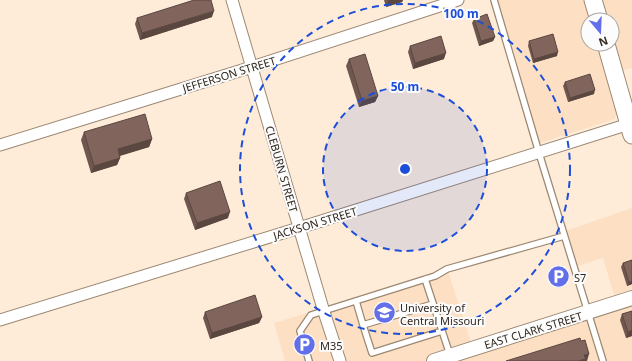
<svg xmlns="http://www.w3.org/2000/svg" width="632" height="361" viewBox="0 0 632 361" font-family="'Noto Sans',sans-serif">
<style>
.built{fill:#fde0c3}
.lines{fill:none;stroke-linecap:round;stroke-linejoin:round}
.service-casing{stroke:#9c8872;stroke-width:8}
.minor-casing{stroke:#9c8872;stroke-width:13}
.tertiary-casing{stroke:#9c8872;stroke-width:16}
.primary-casing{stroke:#9c8872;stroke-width:19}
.service{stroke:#fff;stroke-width:5.5}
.minor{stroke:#fff;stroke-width:11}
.tertiary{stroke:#fff;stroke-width:14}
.primary{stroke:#fff;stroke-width:17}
.wall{fill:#6f574f}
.shaded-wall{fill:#5a4740}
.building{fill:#81655c;stroke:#5a4740}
.ring{fill:none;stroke:#1d4ed8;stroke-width:2;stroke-dasharray:7 5}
.labels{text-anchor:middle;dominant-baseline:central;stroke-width:4;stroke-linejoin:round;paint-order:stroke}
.street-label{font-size:11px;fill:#30271e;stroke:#fcfcfc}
.poi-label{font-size:11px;fill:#30271e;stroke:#fcfcfc;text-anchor:start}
.centre{fill:#1d4ed8;stroke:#fcfcfc;stroke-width:2}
.ring-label{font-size:12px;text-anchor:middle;font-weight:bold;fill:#1d4ed8;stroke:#fcfcfc;stroke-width:4;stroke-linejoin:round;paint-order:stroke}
</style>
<rect width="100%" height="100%" fill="#feecd9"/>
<path class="built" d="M 498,0 L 586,0 L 591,20 L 588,20 L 588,44 L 598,44 L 617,111 L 615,119 L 540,143 Z
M 599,0 L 632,0 L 632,68 L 620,71 L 612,44 L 612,20 L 605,20 Z
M 632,208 L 632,289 L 614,295 L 603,258 L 575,267 L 565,231 Z
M 448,271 L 475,355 L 632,304 L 632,361 L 285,361 L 274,323 Z"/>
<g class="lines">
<defs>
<path id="service" d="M 494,0 L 539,153 L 603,361
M 425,279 L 450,355
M 356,301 L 363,325
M 433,304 L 363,325 L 372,353 L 442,331
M 309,361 L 300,331 L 311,315 L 435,276 L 447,269 L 564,236"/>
<path id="minor" d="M 232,0 L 324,312 L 340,361
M 0,145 L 252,67 L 458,0
M 0,320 L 299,228 L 629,124"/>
<path id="tertiary" d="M 434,361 L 632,298"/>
<path id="primary" d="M 593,0 L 599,20
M 606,44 L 632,135"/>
</defs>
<use href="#service" class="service-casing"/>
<use href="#minor" class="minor-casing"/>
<use href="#tertiary" class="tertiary-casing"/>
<use href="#primary" class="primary-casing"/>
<use href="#service" class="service"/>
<use href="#minor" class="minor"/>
<use href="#tertiary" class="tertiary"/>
<use href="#primary" class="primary"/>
</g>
<path class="wall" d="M 384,0 L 403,0 L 402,2 L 386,7 Z
M 212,17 L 140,40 L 135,24 L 137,18 Z
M 474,19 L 495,37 L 493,41 L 479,46 L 472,23 Z
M 529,41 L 557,56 L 533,63 L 528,46 Z
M 410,46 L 444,59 L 413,69 L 408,52 Z
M 349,59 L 378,96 L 375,102 L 359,107 L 346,66 Z
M 565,82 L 594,94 L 568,102 L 563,86 Z
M 84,132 L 152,139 L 149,147 L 120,156 L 120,158 L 117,165 L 91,173 L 81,140 Z
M 186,193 L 228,218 L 195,230 L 184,199 Z
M 632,260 L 632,284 L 627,286 L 621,267 L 623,263 Z
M 632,311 L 632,336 L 626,338 L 620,320 L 622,314 Z
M 205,312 L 262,317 L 259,323 L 210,339 L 203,318 Z"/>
<path class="shaded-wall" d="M 389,0 L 403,0 L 402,2 L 386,7 Z
M 214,11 L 212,17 L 140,40 L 142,33 Z
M 495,37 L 493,41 L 479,46 L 481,41 Z
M 558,52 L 557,56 L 533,63 L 534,59 Z
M 446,53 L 444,59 L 413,69 L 415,63 Z
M 595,90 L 594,94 L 568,102 L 570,98 Z
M 378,96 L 375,102 L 359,107 L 362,101 Z
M 152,139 L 149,147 L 115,157 L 118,149 Z
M 120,158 L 117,165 L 91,173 L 94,166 Z
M 230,212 L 228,218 L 195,230 L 197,223 Z
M 632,281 L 632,284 L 627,286 L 629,282 Z
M 262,317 L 259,323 L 210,339 L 212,333 Z
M 632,330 L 632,336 L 626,338 L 628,332 Z
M 589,354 L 587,361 L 578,361 L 584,355 Z"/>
<path class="building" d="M 194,0 L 211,0 L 214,11 L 142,33 L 137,18 Z
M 487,14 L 495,37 L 481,41 L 474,19 Z
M 553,34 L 558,52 L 534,59 L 529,41 Z
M 441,36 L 446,53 L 415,63 L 410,46 Z
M 365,54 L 378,96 L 362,101 L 349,59 Z
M 590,74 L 595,90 L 570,98 L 565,82 Z
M 145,114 L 152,139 L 118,149 L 120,158 L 94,166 L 84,132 Z
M 220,181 L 230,212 L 197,223 L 186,193 Z
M 632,260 L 632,281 L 629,282 L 623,263 Z
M 255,295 L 262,317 L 212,333 L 205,312 Z
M 632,311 L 632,330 L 628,332 L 622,314 Z
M 580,338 L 581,341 L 585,340 L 589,354 L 584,355 L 586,359 L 578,361 L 506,361 Z"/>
<circle cx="405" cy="169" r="82" fill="#1d4ed8" fill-opacity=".12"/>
<g class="ring">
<circle cx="405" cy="169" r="82"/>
<circle cx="405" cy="169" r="165"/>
</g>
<defs>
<symbol id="parking-disc" viewBox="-11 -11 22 22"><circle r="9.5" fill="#636fe8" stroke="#fcfcfc"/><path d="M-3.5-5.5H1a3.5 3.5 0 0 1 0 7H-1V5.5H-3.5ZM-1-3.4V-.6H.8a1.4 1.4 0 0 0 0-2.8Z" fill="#fff"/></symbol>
<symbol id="university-disc" viewBox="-11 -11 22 22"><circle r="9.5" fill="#636fe8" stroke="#fcfcfc"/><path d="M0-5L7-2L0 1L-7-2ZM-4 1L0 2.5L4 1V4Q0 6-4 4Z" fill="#fff"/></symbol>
</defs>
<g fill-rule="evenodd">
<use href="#parking-disc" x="546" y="264" width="25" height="25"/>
<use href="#university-disc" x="372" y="300" width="25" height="25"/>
<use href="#parking-disc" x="292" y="332" width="25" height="25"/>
</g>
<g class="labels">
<g class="street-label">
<text transform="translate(229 74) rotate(-17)">JEFFERSON STREET</text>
<text transform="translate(282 169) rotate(74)">CLEBURN STREET</text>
<text transform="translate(315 223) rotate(-17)">JACKSON STREET</text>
<text transform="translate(533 330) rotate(-17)">EAST CLARK STREET</text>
</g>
<g class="poi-label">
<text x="574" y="277">S7</text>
<text x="400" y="307">University of<tspan x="400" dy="13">Central Missouri</tspan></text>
<text x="320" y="345">M35</text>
</g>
</g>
<circle cx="405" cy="169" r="6" class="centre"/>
<g class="ring-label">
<text x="461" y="18">100 m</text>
<text x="405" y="91">50 m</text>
</g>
<g transform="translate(600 32) rotate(161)"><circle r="19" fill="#fcfcfc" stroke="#aaa7a3"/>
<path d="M0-3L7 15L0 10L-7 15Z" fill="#636fe8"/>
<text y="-6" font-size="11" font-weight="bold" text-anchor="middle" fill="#30271e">N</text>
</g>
</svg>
